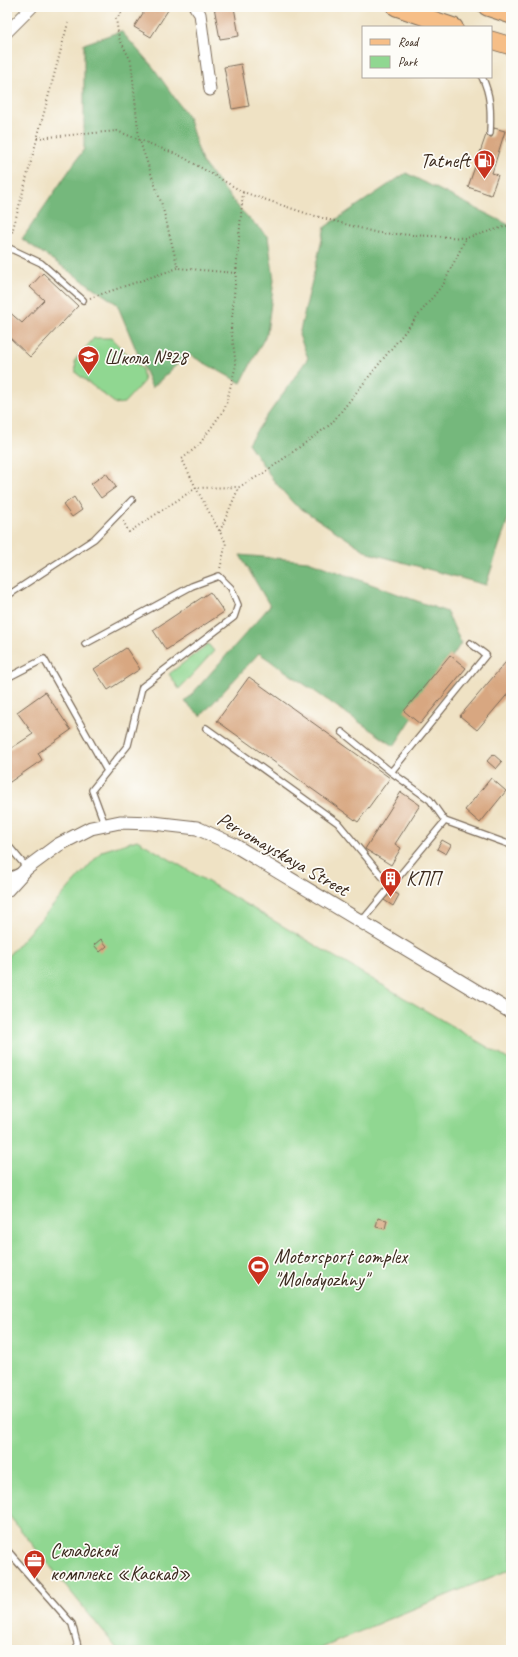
<svg xmlns="http://www.w3.org/2000/svg" width="518" height="1657" viewBox="0 0 518 1657" font-family="Caveat,sans-serif">
<style>
.green{fill:#90d791;stroke:#668058}
.forest{fill:#74b87b;stroke:#58714c}
.building{fill:#d8a781}
.lines{fill:none;stroke-linecap:round;stroke-linejoin:round}
.service-casing{stroke:#7a6a58;stroke-width:8}
.minor-casing{stroke:#7a6a58;stroke-width:13}
.tertiary-casing{stroke:#7a6a58;stroke-width:15}
.primary-casing{stroke:#7a6a58;stroke-width:19}
.path{stroke:#7a6a58;stroke-width:2;stroke-dasharray:1 3;stroke-linecap:butt}
.service{stroke:#fff;stroke-width:5.5}
.minor{stroke:#fff;stroke-width:11}
.tertiary{stroke:#fff;stroke-width:13}
.primary{stroke:#f6be87;stroke-width:17}
.labels{text-anchor:middle;dominant-baseline:central;stroke-width:3.5;stroke-linejoin:round;paint-order:stroke}
.poi-label{font-size:20px;fill:#3b2a1e;stroke:#fdfcf7;text-anchor:start}
.street-label{font-size:20px;fill:#3b2a1e;stroke:#fdfcf7}
</style>
<rect width="100%" height="100%" fill="#fdfcf7"/>
<filter id="ink" filterUnits="userSpaceOnUse"><feTurbulence type="fractalNoise" baseFrequency=".025" numOctaves="2"/><feDisplacementMap in="SourceGraphic" scale="8" xChannelSelector="R" yChannelSelector="G"/><feConvolveMatrix kernelMatrix="1 2 1 2 8 2 1 2 1" color-interpolation-filters="sRGB"/></filter>
<filter id="wash" filterUnits="userSpaceOnUse"><feTurbulence type="fractalNoise" baseFrequency=".012" numOctaves="4" result="noise"/><feDisplacementMap in="SourceGraphic" scale="16" xChannelSelector="R" yChannelSelector="G"/><feGaussianBlur stdDeviation="0.9" result="paint"/><feColorMatrix in="noise" values="0 0 0 0 0 0 0 0 0 0 0 0 0 0 0 0 0 1.4 0 .05"/><feComposite in="paint" operator="in"/></filter>
<g filter="url(#wash)">
<rect width="100%" height="100%" fill="#efe2c4"/>
<path class="green" d="M 94,338 L 111,338 L 142,369 L 144,381 L 124,403 L 116,404 L 76,373 L 75,360 Z
M 208,644 L 214,651 L 179,689 L 169,674 Z
M 137,840 L 511,1061 L 511,1569 L 384,1621 L 317,1650 L 118,1650 L 7,1513 L 7,957 L 102,851 Z"/>
<path class="forest" d="M 121,31 L 153,67 L 188,117 L 202,162 L 240,209 L 268,237 L 274,280 L 267,333 L 241,383 L 188,354 L 152,388 L 117,304 L 22,239 L 84,149 L 84,44 Z
M 406,173 L 511,226 L 511,510 L 486,585 L 369,553 L 294,504 L 274,481 L 248,443 L 308,358 L 299,335 L 325,227 Z
M 240,555 L 308,561 L 447,612 L 461,643 L 394,746 L 259,653 L 201,716 L 185,702 L 270,606 Z"/>
<g id="blocks">
<path class="building" d="M 147,7 L 170,7 L 151,37 L 134,27 Z
M 214,7 L 234,7 L 239,36 L 220,39 Z
M 241,64 L 249,106 L 232,109 L 224,67 Z
M 494,128 L 505,131 L 492,173 L 498,175 L 491,195 L 468,187 L 486,135 L 489,137 L 492,137 Z
M 43,273 L 78,306 L 30,357 L 7,335 L 7,310 L 22,323 L 44,300 L 30,287 Z
M 106,473 L 116,487 L 101,498 L 91,484 Z
M 74,497 L 82,510 L 72,517 L 63,505 Z
M 210,592 L 224,612 L 166,650 L 153,630 Z
M 126,648 L 140,669 L 108,690 L 94,669 Z
M 450,655 L 466,668 L 420,724 L 404,711 Z
M 511,656 L 511,690 L 477,730 L 460,716 Z
M 249,677 L 390,778 L 358,822 L 217,721 Z
M 45,692 L 71,730 L 38,753 L 42,760 L 7,784 L 7,751 L 33,734 L 17,712 Z
M 493,754 L 502,762 L 496,769 L 487,761 Z
M 491,778 L 506,791 L 480,823 L 465,810 Z
M 401,792 L 420,805 L 395,844 L 401,848 L 391,865 L 365,849 Z
M 442,840 L 451,845 L 446,854 L 437,849 Z
M 392,891 L 399,895 L 393,906 L 384,900 Z
M 101,939 L 107,946 L 100,952 L 94,945 Z
M 378,1218 L 387,1220 L 385,1229 L 376,1227 Z"/>
</g>
</g>
<g filter="url(#ink)">
<use href="#blocks" fill-opacity="0" stroke="#7a6a58" stroke-width="1"/>
<g class="lines">
<defs>
<path id="service" d="M 482,77 C 491,95 491,112 490,133
M 510,139 L 511,138
M 7,247 L 41,263 L 83,300
M 7,596 L 94,539 L 132,500
M 85,644 L 192,586 L 219,576 L 231,588 L 238,605 L 234,617 L 142,687 L 128,745 L 92,790 L 105,825
M 7,678 L 44,659 L 107,771
M 206,728 L 338,823 L 390,886
M 342,732 L 391,772 L 430,800 L 445,821
M 391,772 L 486,655 L 470,643
M 7,844 L 27,868
M 7,877 L 20,871
M 361,922 L 445,821 L 511,845
M 7,1550 L 72,1624 L 79,1650"/>
<path id="minor" d="M 195,7 L 200,14 L 210,90
M 7,32 L 32,7"/>
<path id="tertiary" d="M 7,890 L 27,868 L 58,845 L 91,828 L 120,822 L 153,823 L 197,828 L 234,845 L 511,1012"/>
<path id="primary" d="M 396,7 L 454,27
M 487,7 L 511,15
M 491,40 L 511,46"/>
</defs>
<use href="#service" class="service-casing"/>
<use href="#minor" class="minor-casing"/>
<use href="#tertiary" class="tertiary-casing"/>
<use href="#primary" class="primary-casing"/>
<path class="path" d="M 127,7 L 116,19 L 119,38 L 131,61 L 139,139 L 162,205 L 178,268 L 236,273 L 231,328 L 236,365 L 225,408 L 199,445 L 182,459 L 196,488 L 239,487 L 264,473 L 331,424 L 444,283 L 466,238
M 37,138 L 117,131 L 181,156 L 243,192 L 308,214 L 378,233 L 466,238 L 511,225
M 10,240 L 68,23
M 236,273 L 243,192
M 90,298 L 178,268
M 123,521 L 129,532 L 196,488 L 226,543 L 220,569
M 220,531 L 239,487"/>
<use href="#service" class="service"/>
<use href="#minor" class="minor"/>
<use href="#tertiary" class="tertiary"/>
<use href="#primary" class="primary"/>
</g>
</g>
<defs>
<symbol id="fuel-pin" viewBox="-11 -11 22 30"><path d="M0 17L-7.5 6A9.5 9.5 0 1 1 7.5 6Z" fill="#c8321e" stroke="#fdfcf7"/><path d="M-5.5-6h7V0h2V4h1.3V-2.5L3-4.5l.8-.8L6-3V5H2.5V1h-1V6h-7ZM-4.2-4.7v3.2H.2V-4.7Z" fill="#fff"/></symbol>
<symbol id="school-pin" viewBox="-11 -11 22 30"><path d="M0 17L-7.5 6A9.5 9.5 0 1 1 7.5 6Z" fill="#c8321e" stroke="#fdfcf7"/><path d="M0-5L7-2L0 1L-7-2ZM-4 1L0 2.5L4 1V4Q0 6-4 4Z" fill="#fff"/></symbol>
<symbol id="building-pin" viewBox="-11 -11 22 30"><path d="M0 17L-7.5 6A9.5 9.5 0 1 1 7.5 6Z" fill="#c8321e" stroke="#fdfcf7"/><path d="M-4-6H4V6H1V3H-1V6H-4ZM-2.5-4.3h1.7v1.8h-1.7ZM.8-4.3h1.7v1.8H.8ZM-2.5-1h1.7V.8h-1.7ZM.8-1h1.7V.8H.8Z" fill="#fff"/></symbol>
<symbol id="stadium-pin" viewBox="-11 -11 22 30"><path d="M0 17L-7.5 6A9.5 9.5 0 1 1 7.5 6Z" fill="#c8321e" stroke="#fdfcf7"/><path d="M0-5a6.5 5 0 1 0 0 10a6.5 5 0 1 0 0-10ZM-3.5-1.8h7v3.6h-7Z" fill="#fff"/></symbol>
<symbol id="office-pin" viewBox="-11 -11 22 30"><path d="M0 17L-7.5 6A9.5 9.5 0 1 1 7.5 6Z" fill="#c8321e" stroke="#fdfcf7"/><path d="M-6-3h4V-5.5h4V-3h4V5H-6ZM-1-4.5V-3h2v-1.5ZM-6 0V1H6V0Z" fill="#fff"/></symbol>
</defs>
<g fill-rule="evenodd">
<use href="#fuel-pin" x="472" y="148" width="25" height="34"/>
<use href="#school-pin" x="76" y="344" width="25" height="34"/>
<use href="#building-pin" x="378" y="866" width="25" height="34"/>
<use href="#stadium-pin" x="246" y="1254" width="25" height="34"/>
<use href="#office-pin" x="22" y="1548" width="25" height="34"/>
</g>
<g class="labels">
<g class="poi-label">
<text x="470" y="160" text-anchor="end">Tatneft</text>
<text x="104" y="357">Школа №28</text>
<text x="406" y="878">КПП</text>
<text x="274" y="1256">Motorsport complex<tspan x="274" dy="23">"Molodyozhny"</tspan></text>
<text x="50" y="1550">Складской<tspan x="50" dy="23">комплекс «Каскад»</tspan></text>
</g>
<g class="street-label">
<text transform="translate(283 854) rotate(30)">Pervomayskaya Street</text>
</g>
</g>
<rect width="518" height="1657" fill="none" stroke="#fdfcf7" stroke-width="24"/>
<rect x="362" y="26" width="130" height="52" fill="#fdfcf7" stroke="#afa8a0"/>
<rect x="370" y="39" width="20" height="6" fill="#f6be87" stroke="#afa8a0"/>
<text x="398" y="46" font-size="12" fill="#3b2a1e">Road</text>
<rect x="370" y="56" width="20" height="12" fill="#90d791" stroke="#afa8a0"/>
<text x="398" y="66" font-size="12" fill="#3b2a1e">Park</text>
</svg>
